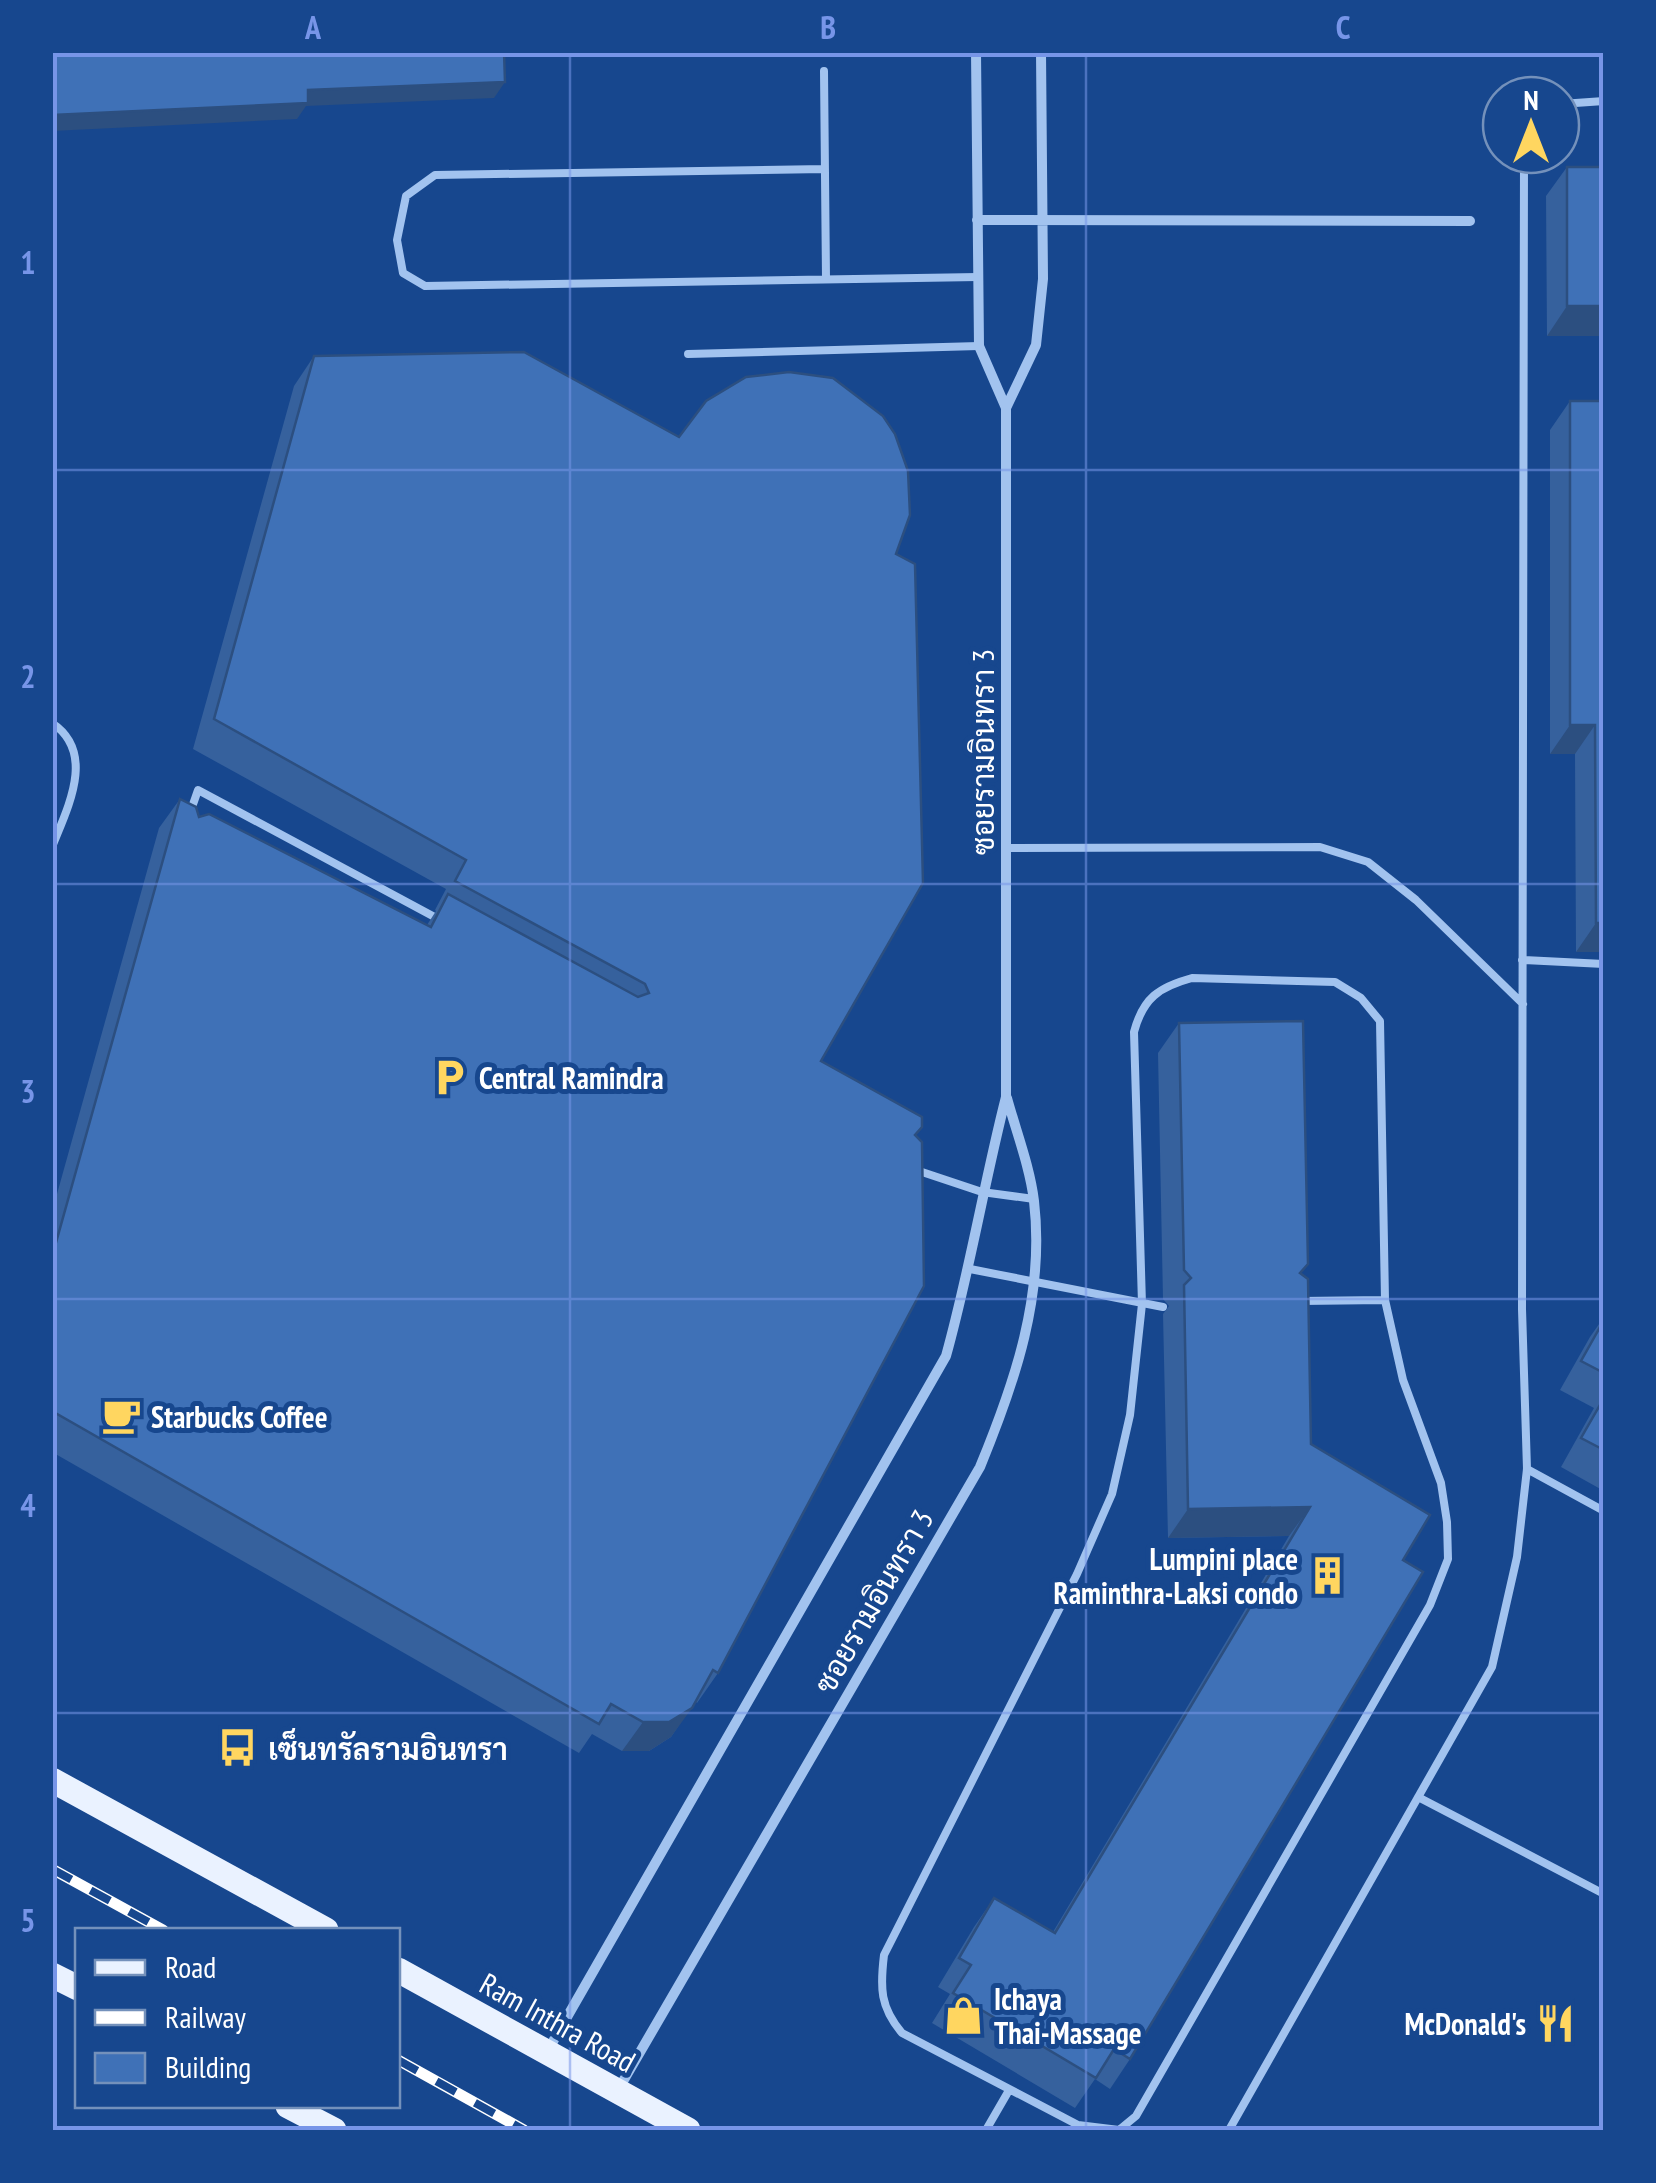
<svg xmlns="http://www.w3.org/2000/svg" width="1656" height="2183" viewBox="0 0 1656 2183" font-family="'PT Sans Narrow',Sarabun,sans-serif">
<style>
.lines{fill:none;stroke-linecap:round;stroke-linejoin:round}
.service{stroke:#a2c3ef;stroke-width:8}
.minor{stroke:#a2c3ef;stroke-width:10}
.primary{stroke:#eaf2ff;stroke-width:25}
.rail-casing{stroke:#fff;stroke-width:11}
.rail{stroke:#17478e;stroke-width:8;stroke-dasharray:22;stroke-linecap:butt}
.wall{fill:#36619d}
.shaded-wall{fill:#2c4f80}
.building{fill:#3f71b7;stroke:#2c4f80;stroke-width:2.5}
.grid{fill:none;stroke:#7795e8;stroke-width:2.5;stroke-opacity:0.55}
.labels{text-anchor:middle;dominant-baseline:central;stroke-width:10;stroke-linejoin:round;paint-order:stroke}
.street-label{font-size:30px;fill:#fff;stroke:#17478e}
.poi-label{font-size:30px;font-weight:bold;fill:#fff;stroke:#17478e;text-anchor:start}
.neatline{fill:none;stroke:#7795e8;stroke-width:4}
.grid-label{font-size:32px;text-anchor:middle;font-weight:bold;fill:#7795e8}
</style>
<rect width="100%" height="100%" fill="#17478e"/>
<g class="lines">
<path class="service" d="M 824,71 L 826,279
M 1561,104 L 1604,101
M 825,169 L 435,175 L 406,196 L 397,240 L 403,273 L 425,286 L 978,277
M 688,354 L 979,346
M 52,723 C 97,753 67,809 52,847
M 190,813 L 198,790 L 442,921
M 1007,848 L 1320,847 L 1368,862 L 1416,900 L 1523,1004
M 1522,960 L 1604,964
M 1192,978 L 1335,982 L 1361,998 L 1380,1021 L 1385,1300 L 1403,1380 L 1441,1483 L 1447,1522 L 1448,1559 L 1430,1605 L 1136,2116 L 1119,2130 L 1078,2125 L 902,2033 C 880,2007 880,1988 884,1955 L 1077,1574 L 1112,1494 L 1130,1415 L 1142,1304 L 1134,1032 C 1143,998 1159,987 1192,978 Z
M 913,1169 L 982,1192 L 1034,1199
M 970,1269 L 1163,1307
M 1300,1301 L 1385,1300
M 1527,1469 L 1604,1511
M 1418,1797 L 1604,1894
M 986,2130 L 1008,2092
M 1229,2130 L 1492,1667 L 1517,1557 L 1527,1469 L 1522,1309 L 1524,155"/>
<path class="minor" d="M 977,220 L 1470,221
M 1006,408 L 1036,345 L 1043,279 L 1041,52
M 547,2052 L 946,1356 C 970,1270 984,1183 1006,1097 L 1006,408 L 979,346 L 976,52
M 618,2090 L 980,1467 C 1015,1382 1045,1295 1034,1201 C 1030,1167 1016,1131 1007,1098"/>
<path class="primary" d="M 52,1780 L 326,1930
M 398,1970 L 688,2130
M 52,1975 L 78,1988
M 288,2106 L 334,2130"/>
<defs>
<path id="rail" d="M 52,1869 L 163,1930
M 398,2060 L 524,2130"/>
</defs>
<use href="#rail" class="rail-casing"/>
<use href="#rail" class="rail"/>
</g>
<path class="wall" d="M 1567,167 L 1604,336 L 1547,336 L 1546,196 Z
M 314,356 L 896,554 L 821,1061 L 916,1136 L 718,1673 L 697,1703 L 695,1701 L 671,1737 L 649,1751 L 622,1751 L 592,1734 L 579,1753 L 52,1452 L 52,1212 L 159,828 L 180,799 L 199,817 L 427,925 L 436,911 L 435,910 L 446,889 L 193,749 L 294,386 Z
M 1570,401 L 1604,401 L 1604,952 L 1576,952 L 1575,754 L 1550,754 L 1550,430 Z
M 1179,1023 L 1301,1273 L 1311,1444 L 1403,1560 L 1130,2059 L 1110,2089 L 1095,2079 L 1075,2108 L 932,2023 L 950,1994 L 938,1987 L 974,1927 L 994,1898 L 1053,1932 L 1289,1536 L 1168,1538 L 1163,1314 L 1169,1306 L 1163,1299 L 1158,1053 Z
M 1604,1317 L 1604,1491 L 1561,1467 L 1594,1408 L 1560,1390 L 1590,1337 Z"/>
<path class="shaded-wall" d="M 505,82 L 494,98 L 306,106 L 297,119 L 52,131 L 52,115 L 308,90 Z
M 1567,306 L 1604,306 L 1604,336 L 1547,336 Z
M 1570,725 L 1595,725 L 1575,754 L 1550,754 Z
M 1596,923 L 1604,923 L 1604,952 L 1576,952 Z
M 1310,1507 L 1289,1536 L 1168,1538 L 1188,1509 Z
M 692,1708 L 671,1737 L 649,1751 L 622,1751 L 643,1722 Z"/>
<path class="building" d="M 52,52 L 504,52 L 505,82 L 308,90 L 308,103 L 52,115 Z
M 1567,167 L 1604,167 L 1604,306 L 1567,306 Z
M 524,352 L 679,437 L 706,401 L 746,377 L 789,372 L 833,378 L 883,416 L 895,434 L 908,471 L 910,515 L 896,554 L 915,564 L 923,883 L 821,1061 L 922,1117 L 922,1127 L 915,1135 L 922,1142 L 924,1286 L 718,1673 L 713,1670 L 692,1708 L 669,1722 L 643,1722 L 611,1704 L 599,1724 L 52,1411 L 52,1257 L 180,799 L 196,807 L 199,817 L 209,814 L 431,927 L 448,894 L 638,997 L 649,993 L 645,984 L 455,881 L 466,860 L 214,719 L 314,356 Z
M 1570,401 L 1604,401 L 1604,923 L 1596,923 L 1595,725 L 1570,725 Z
M 1303,1021 L 1308,1264 L 1300,1273 L 1308,1279 L 1311,1444 L 1430,1515 L 1403,1560 L 1423,1572 L 1130,2059 L 1114,2049 L 1096,2078 L 953,1993 L 971,1965 L 959,1958 L 994,1898 L 1055,1933 L 1310,1507 L 1188,1509 L 1184,1285 L 1191,1278 L 1184,1270 L 1179,1023 Z
M 1604,1320 L 1604,1373 L 1581,1361 Z
M 1604,1398 L 1604,1450 L 1581,1438 Z"/>
<path class="grid" d="M 570,52 L 570,2130M 1086,52 L 1086,2130M 52,470 L 1604,470M 52,884 L 1604,884M 52,1299 L 1604,1299M 52,1713 L 1604,1713"/>
<defs>
<symbol id="parking-bare" viewBox="-9 -9 18 18"><path d="M-3.5-5.5H1a3.5 3.5 0 0 1 0 7H-1V5.5H-3.5ZM-1-3.4V-.6H.8a1.4 1.4 0 0 0 0-2.8Z" fill="#ffd660" stroke="#17478e" stroke-width="2.5" paint-order="stroke"/></symbol>
<symbol id="cafe-bare" viewBox="-9 -9 18 18"><path d="M-5.5-4.5H6V0H3Q3 3.5 0 3.5H-2.5Q-5.5 3.5-5.5 0ZM3-3.2v2h1.7v-2ZM-6 4.5H4V6H-6Z" fill="#ffd660" stroke="#17478e" stroke-width="2.5" paint-order="stroke"/></symbol>
<symbol id="building-bare" viewBox="-9 -9 18 18"><path d="M-4-6H4V6H1V3H-1V6H-4ZM-2.5-4.3h1.7v1.8h-1.7ZM.8-4.3h1.7v1.8H.8ZM-2.5-1h1.7V.8h-1.7ZM.8-1h1.7V.8H.8Z" fill="#ffd660" stroke="#17478e" stroke-width="2.5" paint-order="stroke"/></symbol>
<symbol id="bus-bare" viewBox="-9 -9 18 18"><path d="M-5-6H5V4H4V6H2V4H-2V6H-4V4H-5ZM-3.5-4V0h7V-4ZM-3.5 1.2v1.5H-2V1.2ZM2 1.2v1.5H3.5V1.2Z" fill="#ffd660" stroke="#17478e" stroke-width="2.5" paint-order="stroke"/></symbol>
<symbol id="shop-bare" viewBox="-9 -9 18 18"><path d="M-5-2.5h2.3a2.7 3.5 0 0 1 5.4 0H5L5.5 6h-11ZM-1.5-2.5h3a1.5 2.3 0 0 0-3 0Z" fill="#ffd660" stroke="#17478e" stroke-width="2.5" paint-order="stroke"/></symbol>
<symbol id="restaurant-bare" viewBox="-9 -9 18 18"><path d="M-5-6h1v4h1v-4h1v4h1v-4h1v5L-1.5 .5V6h-2V.5L-5-1ZM5-6V6H3V1.5H1.5Q1.5-4 5-6Z" fill="#ffd660" stroke="#17478e" stroke-width="2.5" paint-order="stroke"/></symbol>
</defs>
<g fill-rule="evenodd">
<use href="#parking-bare" x="422" y="1050" width="55" height="55"/>
<use href="#cafe-bare" x="94" y="1388" width="55" height="55"/>
<use href="#building-bare" x="1300" y="1548" width="55" height="55"/>
<use href="#bus-bare" x="210" y="1720" width="55" height="55"/>
<use href="#shop-bare" x="936" y="1988" width="55" height="55"/>
<use href="#restaurant-bare" x="1528" y="1996" width="55" height="55"/>
</g>
<g class="labels">
<g class="street-label">
<text transform="translate(982 752) rotate(-90)">ซอยรามอินทรา 3</text>
<text transform="translate(873 1601) rotate(-60)">ซอยรามอินทรา 3</text>
<text transform="translate(558 2022) rotate(29)">Ram Inthra Road</text>
</g>
<g class="poi-label">
<text x="479" y="1077">Central Ramindra</text>
<text x="151" y="1416">Starbucks Coffee</text>
<text x="1298" y="1558" text-anchor="end">Lumpini place<tspan x="1298" dy="34">Raminthra-Laksi condo</tspan></text>
<text x="268" y="1748">เซ็นทรัลรามอินทรา</text>
<text x="994" y="1998">Ichaya<tspan x="994" dy="34">Thai-Massage</tspan></text>
<text x="1526" y="2023" text-anchor="end">McDonald's</text>
</g>
</g>
<rect width="1656" height="2183" fill="none" stroke="#17478e" stroke-width="110"/>
<rect x="75" y="1928" width="325" height="180" fill="#17478e" stroke="#7491bb" stroke-width="2.5"/>
<rect x="95" y="1960" width="50" height="15" fill="#eaf2ff" stroke="#7491bb" stroke-width="2.5"/>
<text x="165" y="1978" font-size="30" fill="#ffffff">Road</text>
<rect x="95" y="2010" width="50" height="15" fill="#ffffff" stroke="#7491bb" stroke-width="2.5"/>
<text x="165" y="2028" font-size="30" fill="#ffffff">Railway</text>
<rect x="95" y="2053" width="50" height="30" fill="#3f71b7" stroke="#7491bb" stroke-width="2.5"/>
<text x="165" y="2078" font-size="30" fill="#ffffff">Building</text>
<g transform="translate(1531 125)"><circle r="48" fill="#17478e" stroke="#7491bb" stroke-width="2.5"/>
<path d="M0-8L18 38L0 25L-18 38Z" fill="#ffd660"/>
<text y="-15" font-size="28" font-weight="bold" text-anchor="middle" fill="#ffffff">N</text>
</g>
<rect x="55" y="55" width="1546" height="2073" class="neatline"/>
<g class="grid-label">
<text x="313" y="39">A</text>
<text x="828" y="39">B</text>
<text x="1343" y="39">C</text>
<text x="28" y="274">1</text>
<text x="28" y="688">2</text>
<text x="28" y="1103">3</text>
<text x="28" y="1517">4</text>
<text x="28" y="1932">5</text>
</g>
</svg>
